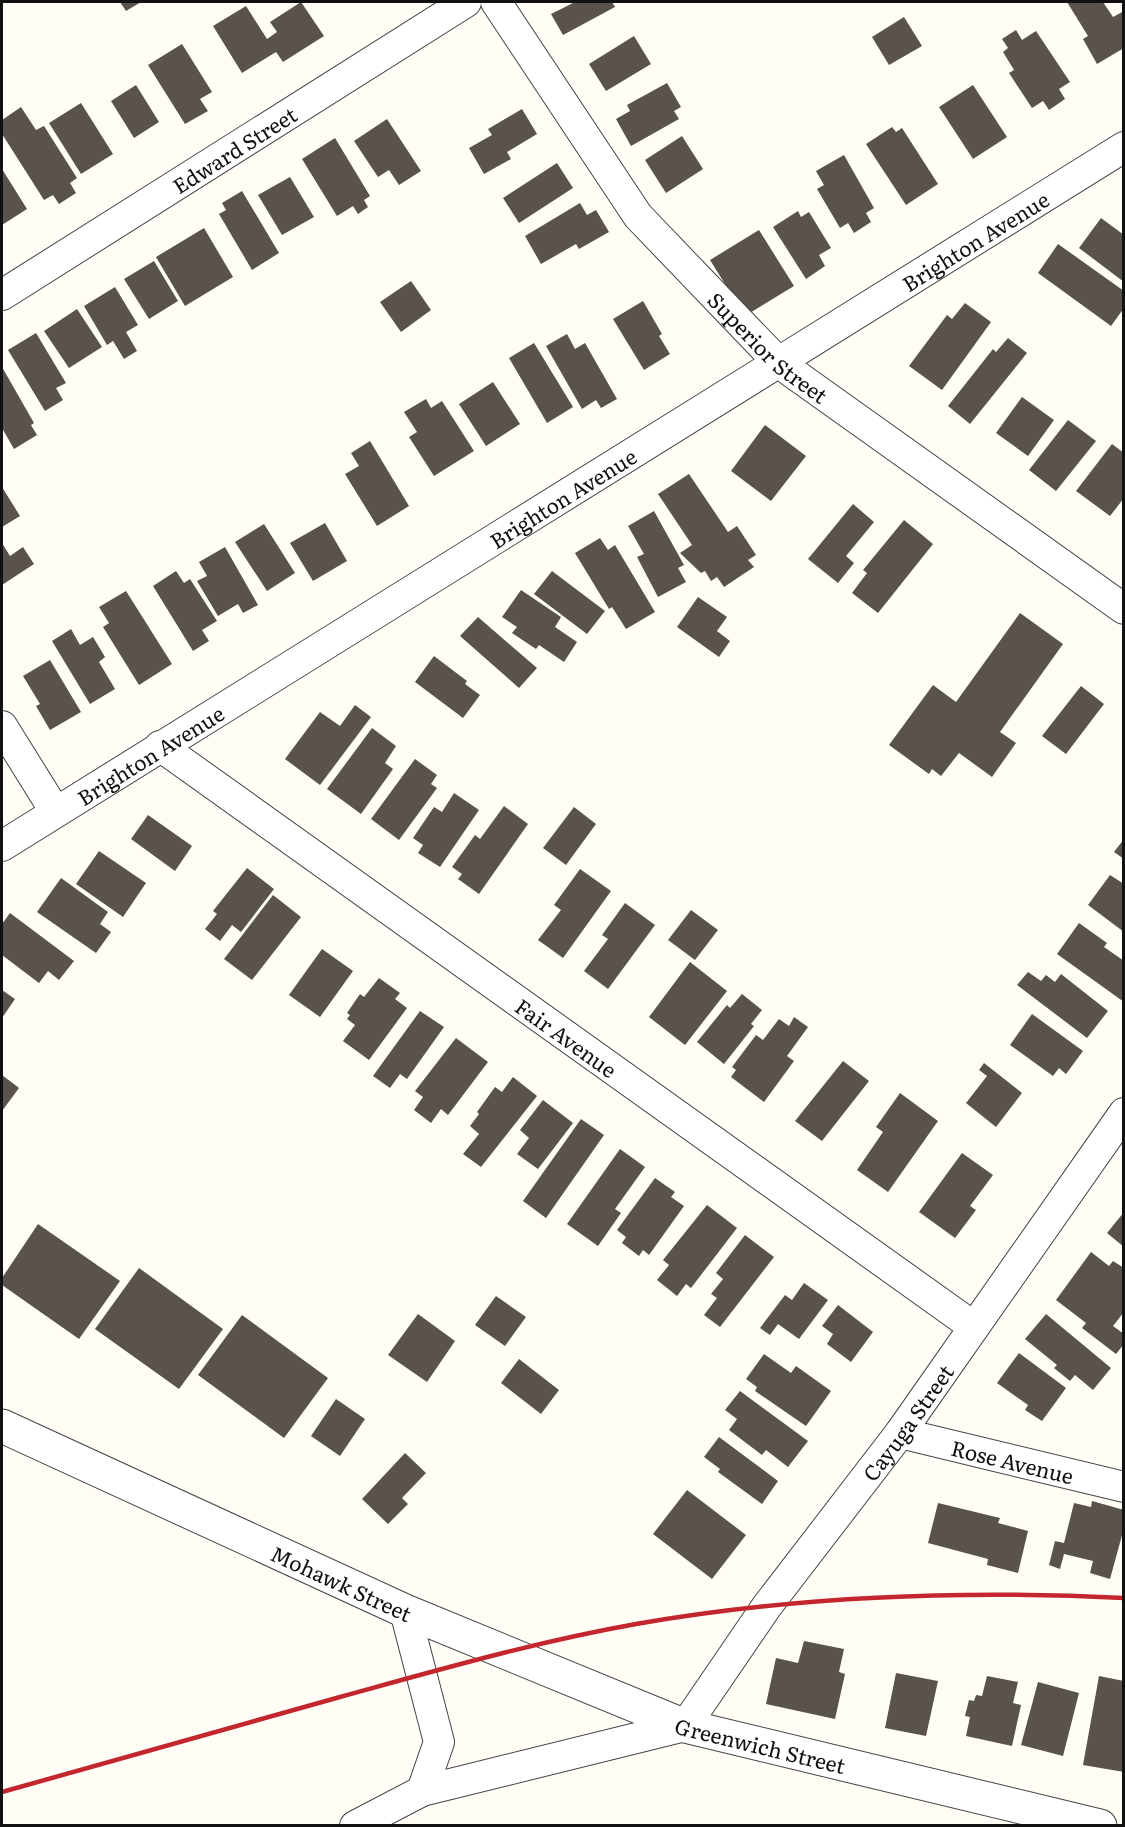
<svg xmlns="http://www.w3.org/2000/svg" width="1125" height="1827" viewBox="0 0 1125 1827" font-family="Literata,serif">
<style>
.building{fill:#5a524d}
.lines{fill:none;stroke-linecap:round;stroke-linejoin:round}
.minor-casing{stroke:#444;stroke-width:32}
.tertiary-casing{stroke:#444;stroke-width:35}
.minor{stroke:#fff;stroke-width:30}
.tertiary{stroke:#fff;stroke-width:33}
.rail{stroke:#c4262e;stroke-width:4.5}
.labels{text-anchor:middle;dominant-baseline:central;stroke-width:6;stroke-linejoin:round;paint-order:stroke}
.street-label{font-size:21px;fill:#111;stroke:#fff}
</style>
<rect width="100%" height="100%" fill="#fffdf5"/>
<path class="building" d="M 120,2 L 141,2 L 126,11 Z
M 301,2 L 324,36 L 283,62 L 276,52 L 242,73 L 213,26 L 246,6 L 267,39 L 277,32 L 270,22 Z
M 575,2 L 612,2 L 615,7 L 563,35 L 551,14 Z
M 1067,2 L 1103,2 L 1113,17 L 1124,11 L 1124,48 L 1097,64 L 1083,39 L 1088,36 Z
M 904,17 L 922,46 L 889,65 L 872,37 Z
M 1016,30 L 1022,40 L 1036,31 L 1070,82 L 1059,89 L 1065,99 L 1049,110 L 1043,101 L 1032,108 L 1009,73 L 1014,70 L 1003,52 L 1008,48 L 1002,39 Z
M 634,36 L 651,64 L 606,91 L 589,64 Z
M 182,44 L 212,92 L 200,99 L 208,111 L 185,124 L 148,65 Z
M 667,83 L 681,107 L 674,111 L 679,119 L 631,146 L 616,119 L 630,111 L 627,105 Z
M 136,85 L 159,122 L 134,138 L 111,101 Z
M 973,85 L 1007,137 L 973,159 L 939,107 Z
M 81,103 L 113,154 L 81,174 L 49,123 Z
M 21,107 L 36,130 L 44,126 L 77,178 L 70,183 L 76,193 L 59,204 L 53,195 L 44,200 L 2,134 L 2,120 Z
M 522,109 L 537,134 L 507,152 L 511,159 L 484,174 L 469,148 L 492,135 L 488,129 Z
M 387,119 L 421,171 L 399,185 L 389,170 L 378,177 L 354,141 Z
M 892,127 L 896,132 L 902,128 L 938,184 L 906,205 L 866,144 Z
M 682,136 L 703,169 L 666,193 L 645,160 Z
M 335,138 L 370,196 L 364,200 L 368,207 L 358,214 L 353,206 L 337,216 L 302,159 Z
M 844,155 L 874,208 L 866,213 L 871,222 L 854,233 L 848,223 L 840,228 L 817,189 L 824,185 L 816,171 Z
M 557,163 L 573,188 L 519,223 L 503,198 Z
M 2,169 L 27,209 L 2,225 Z
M 290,177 L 314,217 L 282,235 L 258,195 Z
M 242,191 L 279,253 L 252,270 L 219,214 L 226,210 L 222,203 Z
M 580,203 L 587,215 L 596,210 L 609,232 L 579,249 L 576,244 L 541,264 L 525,236 Z
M 798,211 L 801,217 L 809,212 L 831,248 L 819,255 L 825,266 L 806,279 L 773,227 Z
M 1101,218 L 1124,235 L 1124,282 L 1079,248 Z
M 204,228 L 233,277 L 185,306 L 156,257 Z
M 759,230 L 794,286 L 745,316 L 710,260 Z
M 1058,244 L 1124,291 L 1124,308 L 1111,326 L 1038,273 Z
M 154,261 L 178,301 L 149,319 L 124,279 Z
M 411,281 L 431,310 L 401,332 L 380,302 Z
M 115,287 L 138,325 L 126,332 L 137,351 L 124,359 L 113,341 L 107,345 L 84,306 Z
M 643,301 L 662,334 L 659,336 L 670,354 L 644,370 L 613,319 Z
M 965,303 L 991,322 L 942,390 L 909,366 L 947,315 L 952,319 Z
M 77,309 L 102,347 L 69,368 L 44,331 Z
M 36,333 L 66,383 L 56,388 L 63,400 L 45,411 L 8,350 Z
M 567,334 L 575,349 L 585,343 L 617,399 L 601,408 L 596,400 L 582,409 L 546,346 Z
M 1008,338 L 1027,353 L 970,424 L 948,406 L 993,349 L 996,352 Z
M 534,343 L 573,407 L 547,423 L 509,358 Z
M 2,367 L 34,423 L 31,425 L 37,435 L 14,449 L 2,428 Z
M 493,382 L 520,424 L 486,446 L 459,404 Z
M 1022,397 L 1054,420 L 1028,456 L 996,433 Z
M 426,399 L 431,408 L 442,401 L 474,451 L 434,476 L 409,437 L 417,432 L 404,412 Z
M 1068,420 L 1096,441 L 1056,491 L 1029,470 Z
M 765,425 L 806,456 L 771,501 L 731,471 Z
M 370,441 L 409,506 L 377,526 L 345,474 L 359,466 L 351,453 Z
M 1112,444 L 1124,453 L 1124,498 L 1110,516 L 1076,491 Z
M 689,474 L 728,532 L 737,526 L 756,555 L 748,560 L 754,567 L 724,587 L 717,577 L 711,581 L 705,571 L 701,573 L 680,553 L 692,545 L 658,494 Z
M 2,487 L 20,516 L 2,527 Z
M 853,504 L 874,522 L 846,556 L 854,563 L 838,583 L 808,559 Z
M 654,511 L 684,565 L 678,568 L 686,582 L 658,597 L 637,557 L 644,554 L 628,526 Z
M 904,520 L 933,544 L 878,613 L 852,593 L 867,573 L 863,570 Z
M 325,523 L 347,561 L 313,581 L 290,543 Z
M 264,524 L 295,573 L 267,591 L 235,542 Z
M 600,538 L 608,550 L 615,545 L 655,612 L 626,629 L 612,607 L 609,609 L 575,553 Z
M 2,543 L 10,556 L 23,547 L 34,564 L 2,585 Z
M 225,547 L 258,605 L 243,613 L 238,604 L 218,616 L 197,581 L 207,576 L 199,562 Z
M 176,571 L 184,583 L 190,579 L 217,621 L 202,630 L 209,641 L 193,651 L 153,586 Z
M 552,571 L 605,611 L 587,634 L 534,594 Z
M 521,590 L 561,617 L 555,627 L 577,642 L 564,662 L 539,645 L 536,649 L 512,633 L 517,627 L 502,617 Z
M 126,591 L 172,664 L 139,685 L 103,627 L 109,623 L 99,607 Z
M 698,597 L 727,617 L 717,631 L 730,641 L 719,657 L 677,627 Z
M 1020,613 L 1063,644 L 1000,732 L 1016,743 L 992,777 L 959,753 L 941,776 L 932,769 L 929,774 L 889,745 L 933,685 L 956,702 Z
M 478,617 L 537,668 L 519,688 L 460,636 Z
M 71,629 L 80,645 L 93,637 L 105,657 L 99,662 L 115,689 L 90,704 L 52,641 Z
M 434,656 L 467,681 L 465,684 L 480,695 L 463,718 L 415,682 Z
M 50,660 L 81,712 L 50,730 L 36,706 L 40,704 L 23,676 Z
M 1081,686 L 1104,704 L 1066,754 L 1042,736 Z
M 355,705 L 371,717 L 320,785 L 285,759 L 320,712 L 340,726 Z
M 372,728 L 396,746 L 385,763 L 393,769 L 361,814 L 327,789 Z
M 415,759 L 437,775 L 431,784 L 437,788 L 399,840 L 371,819 Z
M 454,793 L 479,810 L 440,867 L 418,853 L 423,845 L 413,838 L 434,807 L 442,812 Z
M 504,806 L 528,824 L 479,894 L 458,879 L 462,874 L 452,867 L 475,835 L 480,839 Z
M 574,807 L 596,824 L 566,865 L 543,848 Z
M 148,815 L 192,846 L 175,871 L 131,839 Z
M 1124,839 L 1124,859 L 1114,852 Z
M 99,851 L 146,883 L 123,917 L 76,884 Z
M 247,868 L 274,889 L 241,932 L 232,925 L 220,941 L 205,929 L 217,914 L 213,911 Z
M 580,869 L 611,891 L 563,958 L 538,940 L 561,910 L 554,905 Z
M 1110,875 L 1124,884 L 1124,932 L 1088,905 Z
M 61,878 L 108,912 L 100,924 L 111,932 L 96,953 L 37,912 Z
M 273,895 L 301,917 L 252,980 L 224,959 Z
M 625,903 L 655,925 L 608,989 L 584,971 L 608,939 L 602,935 Z
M 691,910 L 718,930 L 695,960 L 668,940 Z
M 10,913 L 74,961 L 59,980 L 48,971 L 39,983 L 2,955 L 2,924 Z
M 1079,923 L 1107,943 L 1104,947 L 1124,961 L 1124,1002 L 1057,954 Z
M 322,949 L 353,971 L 320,1017 L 289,995 Z
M 690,962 L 727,991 L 685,1045 L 649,1017 Z
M 1028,972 L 1041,981 L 1046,975 L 1055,982 L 1061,974 L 1108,1011 L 1087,1038 L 1017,985 Z
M 379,978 L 400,993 L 395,999 L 407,1008 L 369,1060 L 343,1041 L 355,1025 L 347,1019 L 350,1015 L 347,1013 L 360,994 L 364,997 Z
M 2,990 L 15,999 L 2,1018 Z
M 742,994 L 762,1010 L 751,1024 L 754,1026 L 724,1064 L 697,1042 L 727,1005 L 730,1008 Z
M 420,1011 L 444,1027 L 407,1079 L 400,1074 L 390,1088 L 373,1076 Z
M 1032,1014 L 1083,1051 L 1066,1074 L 1059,1068 L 1053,1076 L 1010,1045 Z
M 794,1017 L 808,1027 L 787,1056 L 794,1061 L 764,1102 L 731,1077 L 736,1070 L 732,1067 L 756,1035 L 763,1040 L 779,1019 L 789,1026 Z
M 456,1038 L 488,1062 L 448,1115 L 441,1109 L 431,1123 L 414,1110 L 423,1097 L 415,1091 Z
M 843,1061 L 869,1081 L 822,1141 L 795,1121 Z
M 984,1063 L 1022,1093 L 996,1127 L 966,1103 L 987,1076 L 979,1070 Z
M 2,1075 L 19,1088 L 2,1111 Z
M 513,1077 L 537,1096 L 481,1167 L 463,1154 L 479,1134 L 470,1126 L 479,1114 L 477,1112 L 495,1087 L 502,1092 Z
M 900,1093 L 938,1121 L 888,1192 L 857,1170 L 883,1132 L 876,1127 Z
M 543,1100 L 573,1123 L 538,1169 L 517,1154 L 529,1138 L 520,1130 Z
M 581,1119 L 604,1135 L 546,1218 L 523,1201 Z
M 620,1149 L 645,1167 L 615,1209 L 621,1213 L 598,1246 L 567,1224 Z
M 962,1153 L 993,1175 L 970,1206 L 976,1210 L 955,1238 L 919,1212 Z
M 655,1178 L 675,1192 L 671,1197 L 684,1206 L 649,1255 L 643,1250 L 639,1256 L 622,1243 L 626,1237 L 617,1230 Z
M 707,1205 L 737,1228 L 691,1288 L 686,1284 L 677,1296 L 657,1280 L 669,1265 L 663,1260 Z
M 1124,1212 L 1124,1247 L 1107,1233 Z
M 38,1224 L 120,1281 L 79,1339 L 2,1285 L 2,1278 Z
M 745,1235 L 774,1257 L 720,1327 L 704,1315 L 717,1298 L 711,1294 L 723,1279 L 716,1273 Z
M 1091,1252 L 1109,1266 L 1113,1261 L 1124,1268 L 1124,1312 L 1113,1326 L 1124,1334 L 1124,1344 L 1116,1354 L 1082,1328 L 1086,1323 L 1056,1300 Z
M 139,1268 L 223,1329 L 179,1389 L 95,1329 Z
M 804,1283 L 828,1300 L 799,1339 L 778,1324 L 770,1335 L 760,1328 L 785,1295 L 792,1300 Z
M 496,1296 L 526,1317 L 505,1346 L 475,1325 Z
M 838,1305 L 873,1332 L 851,1362 L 827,1344 L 833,1334 L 822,1326 Z
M 418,1314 L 455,1341 L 427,1382 L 388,1355 Z
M 1046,1314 L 1111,1368 L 1093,1390 L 1075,1375 L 1070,1381 L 1054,1368 L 1057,1365 L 1025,1339 Z
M 242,1315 L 328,1378 L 284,1438 L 198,1375 Z
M 1019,1353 L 1066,1388 L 1042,1421 L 1025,1410 L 1028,1405 L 997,1383 Z
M 764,1354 L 791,1373 L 796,1366 L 831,1391 L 806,1426 L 755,1391 L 757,1387 L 746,1379 Z
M 519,1359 L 559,1390 L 541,1414 L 501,1383 Z
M 740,1391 L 808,1441 L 788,1467 L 766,1450 L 762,1455 L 729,1430 L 737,1419 L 725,1410 Z
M 336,1399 L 365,1419 L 340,1456 L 311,1436 Z
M 719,1437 L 778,1481 L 762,1504 L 718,1472 L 720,1469 L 704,1457 Z
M 405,1453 L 426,1473 L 402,1498 L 408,1504 L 388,1524 L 362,1499 Z
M 687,1490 L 746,1535 L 712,1579 L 653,1534 Z
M 1092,1501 L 1124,1510 L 1124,1528 L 1110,1579 L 1090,1573 L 1093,1561 L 1064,1554 L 1060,1569 L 1049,1565 L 1055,1541 L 1064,1543 L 1074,1503 L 1091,1507 Z
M 938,1503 L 1000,1518 L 998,1523 L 1028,1531 L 1018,1573 L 987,1565 L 988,1559 L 928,1543 Z
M 804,1641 L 844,1649 L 839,1672 L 845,1674 L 835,1719 L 766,1704 L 776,1658 L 798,1663 Z
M 896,1673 L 938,1681 L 926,1736 L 885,1728 Z
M 987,1676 L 1018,1682 L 1013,1703 L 1021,1705 L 1012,1746 L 966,1736 L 970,1717 L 965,1716 L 969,1700 L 974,1701 L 976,1695 L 982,1696 Z
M 1099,1676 L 1124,1681 L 1122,1693 L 1124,1693 L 1124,1772 L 1083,1765 Z
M 1038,1682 L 1079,1693 L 1063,1756 L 1021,1745 Z"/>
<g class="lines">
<defs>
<g id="minor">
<path id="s1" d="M 496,2 L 638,216 L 779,363 L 1124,609"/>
<path id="s2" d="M 2,295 L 466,2"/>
<path d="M 2,726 L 55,811"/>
<path id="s3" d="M 160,746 L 974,1327"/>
<path id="s4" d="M 2,846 L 1124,147"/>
<path id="s5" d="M 900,1433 L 1124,1487"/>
<path d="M 405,1611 L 439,1742 L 422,1791"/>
<path id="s6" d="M 355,1826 L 422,1791 L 685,1726 L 767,1606 L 900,1433 L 1124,1113"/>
</g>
<g id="tertiary">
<path id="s7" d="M 2,1426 L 405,1611 L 685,1726 L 1100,1826"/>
</g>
</defs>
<use href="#minor" class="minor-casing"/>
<use href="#tertiary" class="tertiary-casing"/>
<use href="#minor" class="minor"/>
<use href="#tertiary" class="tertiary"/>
<path class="rail" d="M 2,1792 C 114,1761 227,1729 340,1697 C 438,1670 535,1642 636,1624 C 797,1596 961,1590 1124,1598"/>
</g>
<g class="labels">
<g class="street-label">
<text stroke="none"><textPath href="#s2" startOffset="274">Edward Street</textPath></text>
<text stroke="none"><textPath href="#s4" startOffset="1146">Brighton Avenue</textPath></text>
<text stroke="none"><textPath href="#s1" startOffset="442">Superior Street</textPath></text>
<text stroke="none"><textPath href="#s4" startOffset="660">Brighton Avenue</textPath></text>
<text stroke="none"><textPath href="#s4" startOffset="174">Brighton Avenue</textPath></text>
<text stroke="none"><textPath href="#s3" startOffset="500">Fair Avenue</textPath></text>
<text stroke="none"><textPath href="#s6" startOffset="723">Cayuga Street</textPath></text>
<text stroke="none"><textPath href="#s5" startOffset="116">Rose Avenue</textPath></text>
<text stroke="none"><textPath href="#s7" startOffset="374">Mohawk Street</textPath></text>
<text stroke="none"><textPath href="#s7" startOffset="824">Greenwich Street</textPath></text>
</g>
</g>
<rect width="1125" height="1827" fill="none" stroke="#111111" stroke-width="6"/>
</svg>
